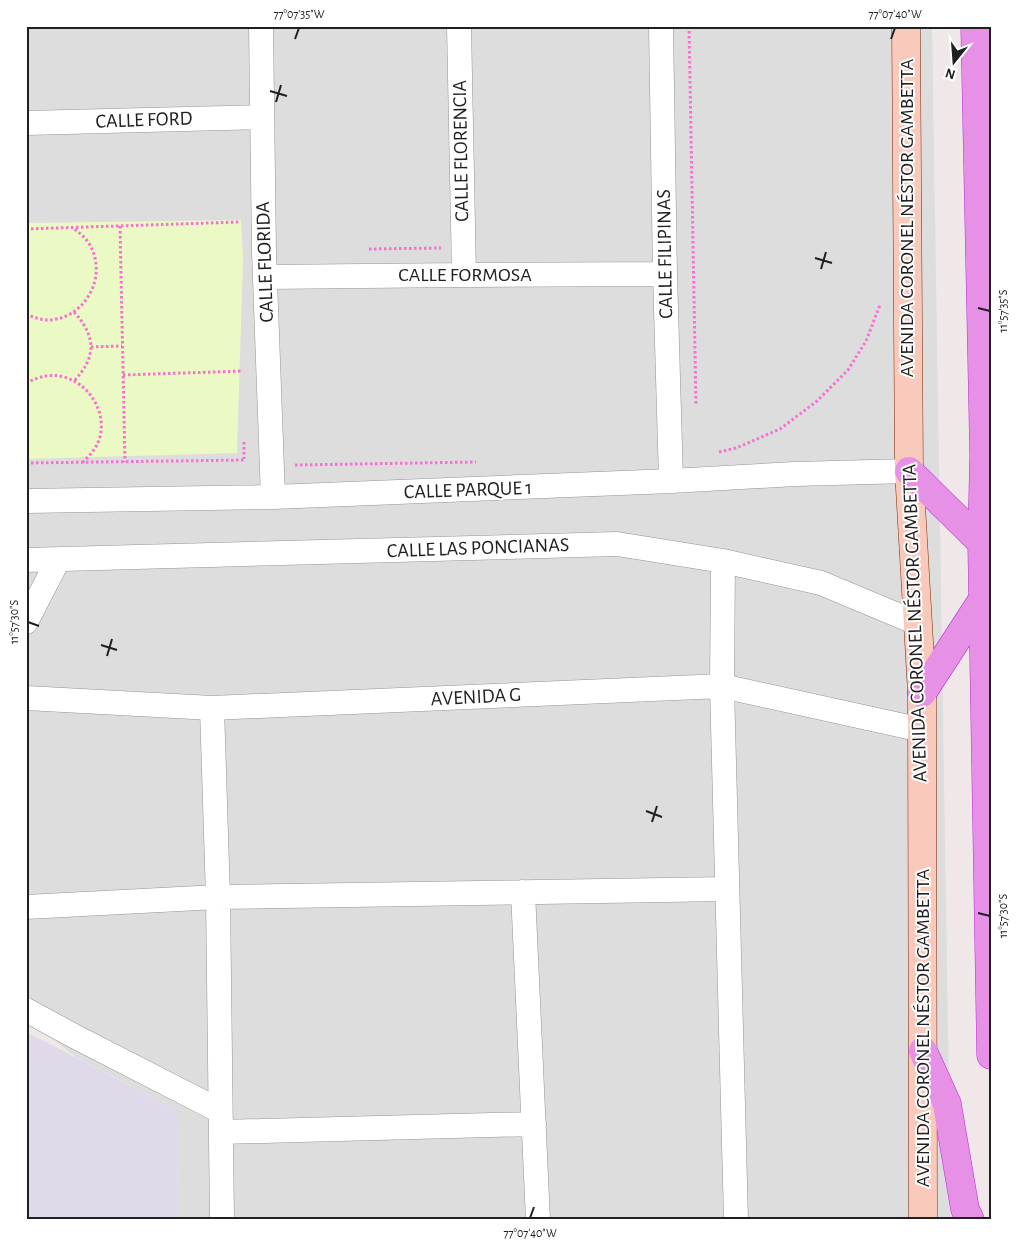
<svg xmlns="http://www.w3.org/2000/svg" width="1017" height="1246" viewBox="0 0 1017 1246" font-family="'Alegreya Sans',sans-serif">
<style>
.residential{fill:#deddde}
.industrial{fill:#dfd9e9}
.park{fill:#ebf9c5}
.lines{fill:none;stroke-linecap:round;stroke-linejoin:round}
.street-casing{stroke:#949494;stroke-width:25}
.secondary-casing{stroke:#772806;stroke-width:29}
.highway-casing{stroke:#bd29d9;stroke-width:29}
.path{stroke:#f870d1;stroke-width:3;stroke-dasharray:2.5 2.5;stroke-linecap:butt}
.street{stroke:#fff;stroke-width:24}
.secondary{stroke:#f9cabc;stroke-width:28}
.highway{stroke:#e690e6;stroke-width:28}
.ticks{fill:none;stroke:#202020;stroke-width:2}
.labels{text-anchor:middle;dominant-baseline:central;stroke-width:4;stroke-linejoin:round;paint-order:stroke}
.street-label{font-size:20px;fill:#202020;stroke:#fff}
.neatline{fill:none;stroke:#202020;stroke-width:2}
.ticks-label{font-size:12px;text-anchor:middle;fill:#202020}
</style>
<rect width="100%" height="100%" fill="#f0e7e8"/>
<path class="residential" d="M 26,26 L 932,26 L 951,1220 L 177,1220 L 178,1110 L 76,1057 L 26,1018 Z"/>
<path class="industrial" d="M 26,1032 L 178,1110 L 177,1220 L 26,1220 Z"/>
<path class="park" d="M 241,220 L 243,258 L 237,453 L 26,459 L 26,223 Z"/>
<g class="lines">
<defs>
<path id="street" d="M 261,26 L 264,252 L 273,497
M 459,26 L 464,275
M 661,26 L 665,274 L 671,481
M 26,123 L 262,117
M 265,277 L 464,275 L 665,274
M 26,501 L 273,497 L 671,481 L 795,474 L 909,471
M 26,560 L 617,544 L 723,561 L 821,583 L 919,624
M 723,561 L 722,686 L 736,1220
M 26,622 L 58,560
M 26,698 L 212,708 L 722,686 L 922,730
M 212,708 L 218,897 L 222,1220
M 523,892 L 538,1220
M 26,907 L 218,897 L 727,889
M 26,1010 L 74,1036 L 220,1111
M 221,1132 L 534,1124"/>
<path id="secondary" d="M 906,26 L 909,471 L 922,693 L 923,1220"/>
<path id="highway" d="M 975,26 L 984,454 L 982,543 L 991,1055
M 909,471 L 982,543 L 991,543
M 922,693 L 983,599
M 923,1051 L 947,1104 L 965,1209 L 970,1220"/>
</defs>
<use href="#street" class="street-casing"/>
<use href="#secondary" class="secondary-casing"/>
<use href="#highway" class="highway-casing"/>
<path class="path" d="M 689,26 L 696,406
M 120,226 L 125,462
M 26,229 L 239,222
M 369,249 L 441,248
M 74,312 C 96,336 97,357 74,381
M 26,314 C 33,317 41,320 49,320 C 89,318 111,269 85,238 C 81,234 77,231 73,228
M 91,347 L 122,346
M 123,375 L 243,371
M 26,383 C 38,377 51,373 64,377 C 90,384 108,414 99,440 C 96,449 89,456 83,462
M 244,442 L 244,459
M 719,452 L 736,448 L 780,429 L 817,401 L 848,370 L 866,341 L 880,305
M 26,463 L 245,460
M 295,465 L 476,462"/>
<use href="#street" class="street"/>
<use href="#secondary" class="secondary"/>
<use href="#highway" class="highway"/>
</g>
<path class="ticks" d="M 295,39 L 299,28M 891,39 L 895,28M 270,91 L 287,96M 276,102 L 281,85M 815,258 L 832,263M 821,269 L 826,252M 978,308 L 990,311M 28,622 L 39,626M 101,645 L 117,650M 107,656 L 112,639M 646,811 L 662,817M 652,822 L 657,806M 978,913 L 990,916M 530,1218 L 534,1207"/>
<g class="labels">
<g class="street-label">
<text transform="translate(144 120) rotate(-2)">CALLE FORD</text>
<text transform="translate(461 151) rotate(-91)">CALLE FLORENCIA</text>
<text transform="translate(907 218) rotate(-90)">AVENIDA CORONEL NÉSTOR GAMBETTA</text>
<text transform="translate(665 254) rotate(-91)">CALLE FILIPINAS</text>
<text transform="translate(265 262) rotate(-92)">CALLE FLORIDA</text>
<text x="465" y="275">CALLE FORMOSA</text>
<text transform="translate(468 490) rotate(-2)">CALLE PARQUE 1</text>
<text transform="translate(478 548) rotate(-2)">CALLE LAS PONCIANAS</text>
<text transform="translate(915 623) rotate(-92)">AVENIDA CORONEL NÉSTOR GAMBETTA</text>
<text transform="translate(476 697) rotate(-3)">AVENIDA G</text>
<text transform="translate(923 1028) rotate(-90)">AVENIDA CORONEL NÉSTOR GAMBETTA</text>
</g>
</g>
<rect width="1017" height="1246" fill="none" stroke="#ffffff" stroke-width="55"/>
<g transform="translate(954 62) rotate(197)" stroke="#ffffff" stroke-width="4" paint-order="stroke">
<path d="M0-4L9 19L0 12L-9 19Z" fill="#202020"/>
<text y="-8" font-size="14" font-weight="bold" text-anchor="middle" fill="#202020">N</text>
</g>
<rect x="28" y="28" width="962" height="1190" class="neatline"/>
<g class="ticks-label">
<text x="299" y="18">77°07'35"W</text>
<text x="895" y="18">77°07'40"W</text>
<text transform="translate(1003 311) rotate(-90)" y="4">11°57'35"S</text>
<text transform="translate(14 622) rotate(-90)" y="4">11°57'30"S</text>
<text transform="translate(1003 916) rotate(-90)" y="4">11°57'30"S</text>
<text x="530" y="1237">77°07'40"W</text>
</g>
</svg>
